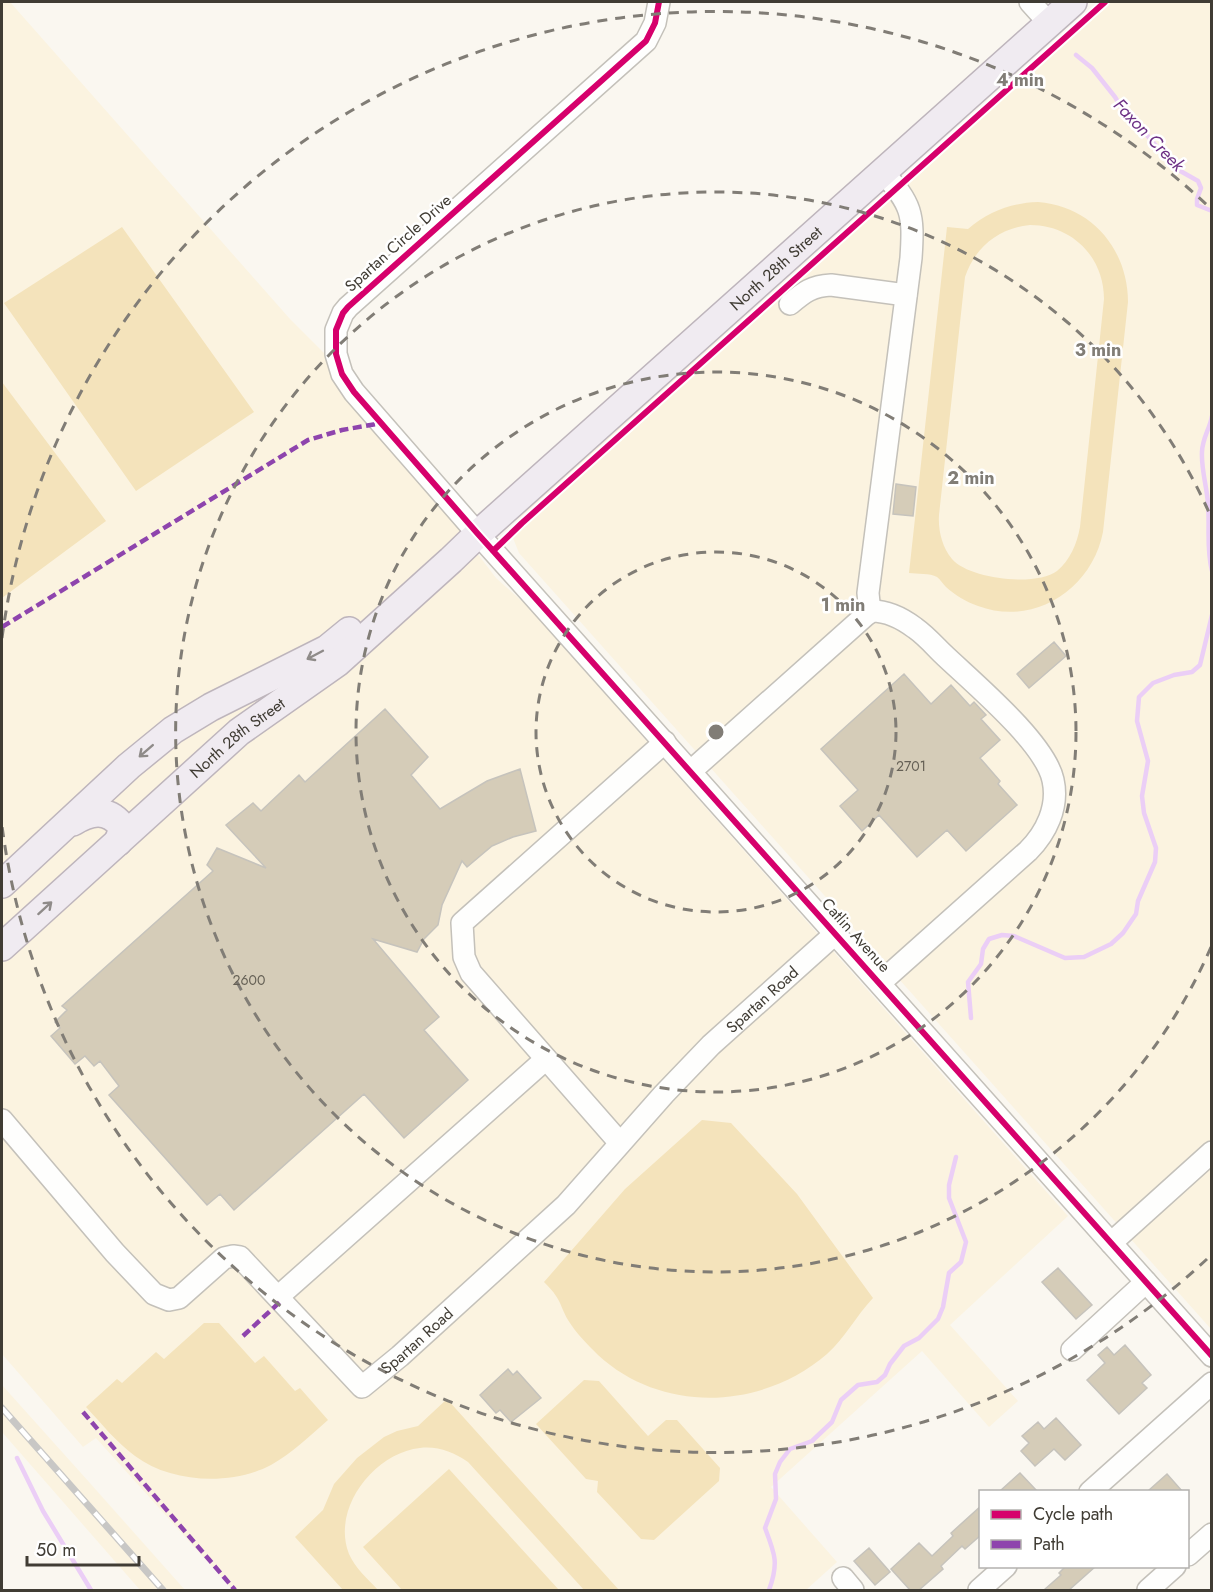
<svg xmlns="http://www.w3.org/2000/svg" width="1213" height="1592" viewBox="0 0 1213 1592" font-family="Jost,sans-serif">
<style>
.built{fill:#fbf3e0}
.green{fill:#f4e3bb;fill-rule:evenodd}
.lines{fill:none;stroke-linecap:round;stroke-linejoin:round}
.stream{stroke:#ebcef6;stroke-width:4.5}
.building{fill:#d5ccb8;stroke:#c6c3bc;stroke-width:1.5}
.minor-casing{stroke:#c4c1ba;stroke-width:24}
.major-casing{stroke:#beb5bc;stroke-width:30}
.minor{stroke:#fefefd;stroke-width:21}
.major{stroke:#f0ebf1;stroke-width:27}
.rail-casing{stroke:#c8c7c5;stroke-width:7}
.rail{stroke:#fff;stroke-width:4.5;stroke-dasharray:14;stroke-linecap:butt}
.quiet{stroke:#8e44ad;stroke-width:4.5;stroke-dasharray:9 4.5;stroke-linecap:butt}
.cycleway-casing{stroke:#fff;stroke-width:10}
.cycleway{stroke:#d6006c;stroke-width:6}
.oneway{stroke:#8f8b89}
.ring{fill:none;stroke:#817d76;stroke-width:3;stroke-dasharray:10 8}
.labels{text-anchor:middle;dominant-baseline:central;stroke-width:5;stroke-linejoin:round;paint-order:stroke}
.number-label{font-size:14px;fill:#656055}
.street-label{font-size:16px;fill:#403c34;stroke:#fff}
.water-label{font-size:18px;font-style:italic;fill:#6d3185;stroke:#fff}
.centre{fill:#817d76;stroke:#fff;stroke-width:3}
.ring-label{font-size:18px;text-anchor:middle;font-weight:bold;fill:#817d76;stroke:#fff;stroke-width:5;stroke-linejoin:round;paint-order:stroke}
</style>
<rect width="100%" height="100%" fill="#faf7f0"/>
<path class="built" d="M 2,2 L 10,2 L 290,319 L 326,355 L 331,376 L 338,389 L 445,511 L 496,578 L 525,604 L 1068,1216 L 950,1325 L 1018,1401 L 989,1427 L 922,1351 L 771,1487 L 837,1562 L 806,1590 L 233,1590 L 96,1438 L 83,1447 L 2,1354 Z
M 1099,2 L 1211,2 L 1211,1329 L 519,553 L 513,538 L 513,527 L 521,515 Z
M 2,1385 L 89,1482 L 185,1590 L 140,1590 L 2,1432 Z"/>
<path class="green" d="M 1038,202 C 1092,206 1128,250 1128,302 L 1103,532 C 1092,589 1034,627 978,606 C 966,602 955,595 946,587 C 943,584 940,579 937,577 C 930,573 917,574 909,573 L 947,227 L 968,229 C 989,211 1011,203 1038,202 ZM 1030,225 C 1072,225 1104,257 1104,299 L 1080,527 C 1077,544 1070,560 1057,571 C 1036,587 969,579 952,559 C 942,547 938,530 939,515 L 965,277 C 975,247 999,228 1030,225 Z
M 122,227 L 254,412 L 136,491 L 4,303 Z
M 2,382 L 106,521 L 2,598 Z
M 702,1120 L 731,1123 L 797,1194 L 873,1298 C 856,1316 845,1338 827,1354 C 762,1410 662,1414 598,1355 C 587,1344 576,1333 568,1320 C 563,1312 561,1303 556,1296 C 553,1291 548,1286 544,1282 L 625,1189 Z
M 204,1323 L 219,1323 L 255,1363 L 264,1356 L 295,1391 L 300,1388 L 328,1420 C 310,1436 292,1453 271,1465 C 231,1486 171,1483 135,1456 C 116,1442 102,1424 86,1407 L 117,1379 L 122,1383 L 156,1352 L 164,1359 Z
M 584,1380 L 599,1381 L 648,1436 L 666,1420 L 677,1420 L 720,1468 L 719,1481 L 654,1540 L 641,1539 L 597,1492 L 598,1481 L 586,1479 L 536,1424 Z
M 447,1399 L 619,1590 L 584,1590 L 468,1462 C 453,1452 438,1446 420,1448 C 374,1453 331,1509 349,1554 C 355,1568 368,1579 378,1590 L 343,1590 L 295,1537 L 323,1510 L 334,1484 L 357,1458 L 384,1437 L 397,1431 L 418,1426 Z
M 449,1469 L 559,1590 L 402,1590 L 363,1547 Z"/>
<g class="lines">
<path class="stream" d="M 1076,55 L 1092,68 L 1115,97 L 1122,109 L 1134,120 L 1175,168 L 1198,181 L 1201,188 L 1197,199 L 1197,205 L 1212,211
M 1212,416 C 1210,428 1202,439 1202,452 C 1201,469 1207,487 1208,504 C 1210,527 1206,548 1212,571
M 971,1018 L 968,982 L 981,964 L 983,949 L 989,939 L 1002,935 L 1014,936 L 1065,958 L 1084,957 L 1111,944 L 1123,933 L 1136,914 L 1138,901 L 1155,862 L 1156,848 L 1144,813 L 1142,796 L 1148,761 L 1137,721 L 1139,697 L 1153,683 L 1174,675 L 1192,672 L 1200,665 L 1212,615
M 17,1458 L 43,1511 L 91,1590
M 769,1590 C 779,1563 775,1554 765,1528 L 776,1499 L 775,1474 L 780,1462 L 790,1449 L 812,1441 L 832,1422 L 841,1400 L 858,1385 L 877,1382 L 885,1375 L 890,1364 L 904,1346 L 919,1338 L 938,1319 L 943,1307 L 949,1273 L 961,1262 L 966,1242 L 949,1198 L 949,1185 L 956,1157"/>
</g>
<path class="building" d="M 896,484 L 916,487 L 913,516 L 893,514 Z
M 1054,642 L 1066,656 L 1029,688 L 1017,674 Z
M 904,674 L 931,704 L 951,685 L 970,706 L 974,702 L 986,715 L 981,719 L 1000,740 L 980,758 L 1000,781 L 998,784 L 1017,805 L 966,851 L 947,830 L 917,857 L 879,815 L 862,831 L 840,806 L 858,790 L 821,749 Z
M 385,709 L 428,757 L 411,775 L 440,809 L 487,781 L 520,769 L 536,831 L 513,837 L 492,846 L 467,867 L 462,861 L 442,905 L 438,925 L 424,939 L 417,952 L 373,939 L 439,1017 L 424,1030 L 468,1080 L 404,1138 L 364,1094 L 234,1210 L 220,1194 L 207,1205 L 109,1095 L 119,1086 L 100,1061 L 94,1066 L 85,1056 L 75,1064 L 51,1036 L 60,1028 L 55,1022 L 67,1010 L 62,1006 L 213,871 L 207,865 L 217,848 L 266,868 L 226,825 L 253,803 L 261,811 L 299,775 L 305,782 Z
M 1058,1268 L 1092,1305 L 1076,1319 L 1042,1282 Z
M 1125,1345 L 1151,1375 L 1142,1383 L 1147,1388 L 1119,1414 L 1087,1380 L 1105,1363 L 1098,1355 L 1107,1347 L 1114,1355 Z
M 508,1369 L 513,1375 L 517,1371 L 541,1398 L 511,1422 L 500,1410 L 496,1413 L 480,1395 Z
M 1056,1418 L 1081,1445 L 1065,1460 L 1054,1449 L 1035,1466 L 1021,1451 L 1029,1443 L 1022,1436 L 1038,1422 L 1044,1429 Z
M 1020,1473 L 1037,1491 L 1000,1491 Z
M 1167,1474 L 1182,1491 L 1148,1491 Z
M 981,1506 L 981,1535 L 965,1549 L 962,1546 L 941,1566 L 943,1569 L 919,1590 L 910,1590 L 891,1569 L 919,1543 L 932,1556 L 953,1536 L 951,1533 Z
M 869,1548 L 890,1572 L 875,1585 L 854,1561 Z
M 1066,1566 L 1096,1566 L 1069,1590 L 1044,1590 L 1061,1575 L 1059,1573 Z"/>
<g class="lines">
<defs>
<g id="minor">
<path d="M 659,2 L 655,23 L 646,41 L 348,307 L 343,313 L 336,330 L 336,354 L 342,374 L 354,392 L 478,534 L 1212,1356"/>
<path d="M 1030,2 L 1049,23"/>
<path d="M 790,304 C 804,292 812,286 831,285 L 906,295"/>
<path d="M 872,611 L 869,603 L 868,593 L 911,258 C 914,213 912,205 882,171"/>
<path d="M 691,771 L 866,615 L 872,611 C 887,611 903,619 915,628 C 925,635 933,644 942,653 C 971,681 1045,742 1053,780 C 1059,807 1046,833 1028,851 L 880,983"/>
<path id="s1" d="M 2,1120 L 115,1253 L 154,1294 L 169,1300 L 179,1298 L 224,1258 L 233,1256 L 240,1257 L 362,1387 L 400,1356 L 566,1205 L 664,1094 L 711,1045 L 836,933"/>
<path d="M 620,1143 L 471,973 L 464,957 L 462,923 L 665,742"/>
<path d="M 1111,1243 L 1212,1152"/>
<path d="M 279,1296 L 546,1059"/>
<path d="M 1072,1350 L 1146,1282"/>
<path d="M 1090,1492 L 1212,1383"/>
<path d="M 1188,1555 L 1212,1534"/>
<path d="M 843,1578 L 853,1590"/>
<path d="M 979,1590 L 1006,1566"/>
<path d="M 1148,1590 L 1175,1566"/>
</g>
<g id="major">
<path d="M 73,822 C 90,811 107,808 121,825 L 122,831 L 118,842"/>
<path d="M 2,884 L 129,766 L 173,730 L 211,707 L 327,649 L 349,631"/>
<path id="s2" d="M 2,947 L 239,732 L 337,663 L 451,560 L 478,534 L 1073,2"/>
</g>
</defs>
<use href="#minor" class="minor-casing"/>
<use href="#major" class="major-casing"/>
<use href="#minor" class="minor"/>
<use href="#major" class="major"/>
<defs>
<path id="rail" d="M 2,1408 L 163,1590"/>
</defs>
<use href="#rail" class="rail-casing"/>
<use href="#rail" class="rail"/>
<path class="quiet" d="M 2,627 L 308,440 L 342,430 L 382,423
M 243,1336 L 282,1300
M 83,1412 L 235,1590"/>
<defs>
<path id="cycleway" d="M 659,2 L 655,23 L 646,41 L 348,307 L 343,313 L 336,330 L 336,354 L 342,374 L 354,392 L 478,534 L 1212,1356
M 493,551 L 522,523 L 1105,2"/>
</defs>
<use href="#cycleway" class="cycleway-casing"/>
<use href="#cycleway" class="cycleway"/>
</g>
<defs><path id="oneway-shaft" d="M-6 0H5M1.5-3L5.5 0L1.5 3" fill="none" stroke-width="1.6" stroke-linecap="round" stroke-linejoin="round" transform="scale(1.5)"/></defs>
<g class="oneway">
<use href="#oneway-shaft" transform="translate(315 655) rotate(152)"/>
<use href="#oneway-shaft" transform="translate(146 751) rotate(139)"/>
<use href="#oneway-shaft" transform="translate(45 908) rotate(-42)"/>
</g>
<g class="ring">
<circle cx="716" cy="732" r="180"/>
<circle cx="716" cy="732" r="360"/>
<path d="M1211 947A540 540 0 1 1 1211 517"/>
<path d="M1207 1259A720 720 0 0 1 2 826M2 638A720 720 0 0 1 1207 205"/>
</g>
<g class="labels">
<g class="number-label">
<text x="911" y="766">2701</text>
<text x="249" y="980">2600</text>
</g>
<g class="street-label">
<text transform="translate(398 243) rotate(-42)">Spartan Circle Drive</text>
<text stroke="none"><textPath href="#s2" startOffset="1030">North 28th Street</textPath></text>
<text stroke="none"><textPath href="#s2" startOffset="315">North 28th Street</textPath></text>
<text transform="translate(856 935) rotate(48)">Catlin Avenue</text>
<text stroke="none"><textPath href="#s1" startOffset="1070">Spartan Road</textPath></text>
<text stroke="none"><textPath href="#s1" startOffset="584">Spartan Road</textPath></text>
</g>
<g class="water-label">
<text transform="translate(1149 135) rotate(46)">Faxon Creek</text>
</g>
</g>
<circle cx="716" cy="732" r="9" class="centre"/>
<g class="ring-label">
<text x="1020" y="86">4 min</text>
<text x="1098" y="356">3 min</text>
<text x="971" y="484">2 min</text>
<text x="843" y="611">1 min</text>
</g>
<rect width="1213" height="1592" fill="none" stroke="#403c34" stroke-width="6"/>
<rect x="979" y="1490" width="210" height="78" fill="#ffffff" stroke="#b3b1ae" stroke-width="1.5"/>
<rect x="991" y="1510" width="30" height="9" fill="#d6006c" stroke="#b3b1ae" stroke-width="1.5"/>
<text x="1033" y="1520" font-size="18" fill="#403c34">Cycle path</text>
<rect x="991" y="1540" width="30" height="9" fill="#8e44ad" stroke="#b3b1ae" stroke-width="1.5"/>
<text x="1033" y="1550" font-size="18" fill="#403c34">Path</text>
<path d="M27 1556v9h112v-9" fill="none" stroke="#403c34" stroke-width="3"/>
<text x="36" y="1556" font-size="18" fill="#403c34" stroke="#ffffff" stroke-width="4.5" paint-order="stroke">50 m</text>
</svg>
